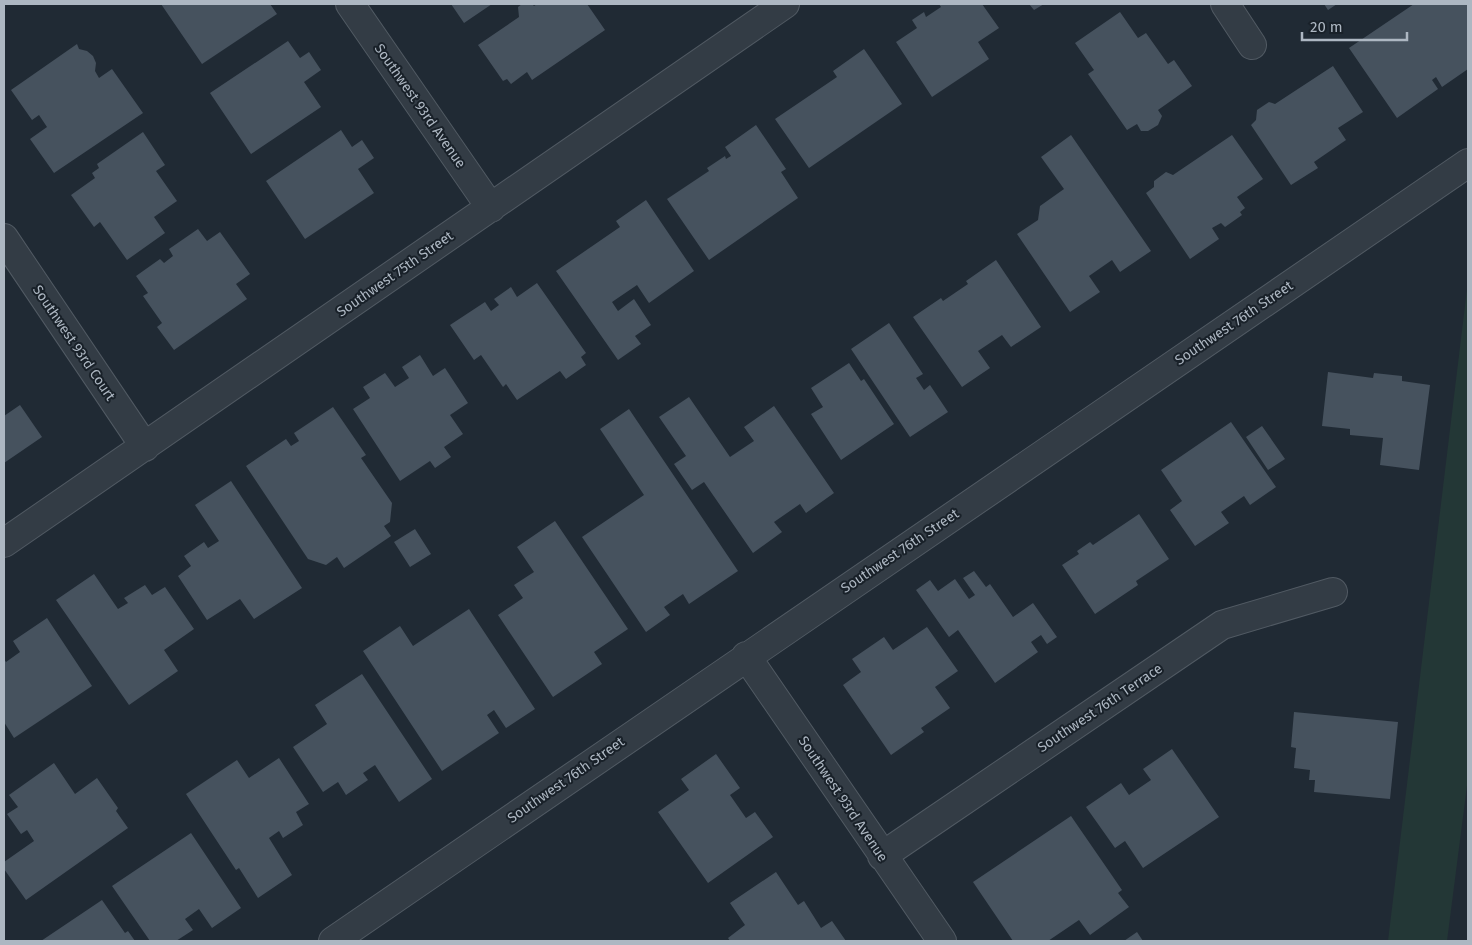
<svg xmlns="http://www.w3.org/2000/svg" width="1472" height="945" viewBox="0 0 1472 945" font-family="'Fira Sans',sans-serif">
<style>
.green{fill:#233736}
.building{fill:#46525e}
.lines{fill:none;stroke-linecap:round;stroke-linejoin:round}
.street-casing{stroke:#515a63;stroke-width:30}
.street{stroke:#333c45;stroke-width:28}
.labels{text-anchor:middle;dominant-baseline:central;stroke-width:4;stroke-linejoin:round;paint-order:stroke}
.street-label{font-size:14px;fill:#adb7c2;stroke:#192129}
</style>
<rect width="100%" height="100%" fill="#202a34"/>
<path class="green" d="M 1468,281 L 1468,778 L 1447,941 L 1388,941 Z"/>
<path class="building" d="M 161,4 L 270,4 L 277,14 L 202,64 Z
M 451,4 L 492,4 L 464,23 Z
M 522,4 L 532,4 L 534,6 L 537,4 L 587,4 L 605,30 L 532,80 L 527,72 L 511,84 L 507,79 L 503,81 L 478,45 L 519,17 L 518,7 Z
M 939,4 L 982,4 L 999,28 L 978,42 L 989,59 L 932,97 L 896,42 L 917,28 L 912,20 L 924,12 L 926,17 L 941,7 Z
M 1029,4 L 1044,4 L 1034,10 Z
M 1324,4 L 1337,4 L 1328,10 Z
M 1414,4 L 1467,4 L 1468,69 L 1442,87 L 1436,77 L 1432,80 L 1438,89 L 1397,118 L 1349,48 Z
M 1120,12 L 1138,38 L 1146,33 L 1168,64 L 1174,60 L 1192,86 L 1158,110 L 1162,116 L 1158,125 L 1148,131 L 1141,131 L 1137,124 L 1127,130 L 1088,74 L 1094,70 L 1075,43 Z
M 288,41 L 300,58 L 309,52 L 321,70 L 304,82 L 321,107 L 251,154 L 210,93 Z
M 77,44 L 79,49 L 87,51 L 93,56 L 96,63 L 95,71 L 99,78 L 112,69 L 143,113 L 54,173 L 30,139 L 47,127 L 39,115 L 32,120 L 11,90 Z
M 864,49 L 902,104 L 809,168 L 775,119 L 837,77 L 833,71 Z
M 1333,66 L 1363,112 L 1338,128 L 1346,140 L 1314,162 L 1318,168 L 1291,185 L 1251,125 L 1256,120 L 1257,110 L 1269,102 L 1275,104 Z
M 756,125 L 786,169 L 781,172 L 798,198 L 709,260 L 667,199 L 709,171 L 707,168 L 725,156 L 726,159 L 731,156 L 725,147 Z
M 341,130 L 352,147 L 362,140 L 374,158 L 358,169 L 374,193 L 305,239 L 266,181 Z
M 143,132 L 165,165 L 156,171 L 177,201 L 154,217 L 165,233 L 127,260 L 100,222 L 94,227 L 71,195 L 95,178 L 92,173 L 99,168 L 97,164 Z
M 1071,135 L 1151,251 L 1120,272 L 1112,260 L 1089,276 L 1100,292 L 1070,312 L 1017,234 L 1038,220 L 1040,206 L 1064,189 L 1041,157 Z
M 1232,135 L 1263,179 L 1237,197 L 1245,208 L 1240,212 L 1242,215 L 1225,227 L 1221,223 L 1212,228 L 1219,239 L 1190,259 L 1146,193 L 1154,187 L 1154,181 L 1166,172 L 1173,175 Z
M 646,200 L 694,271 L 649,303 L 637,285 L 612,302 L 618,311 L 634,299 L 651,325 L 635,336 L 641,344 L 618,360 L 556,271 L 620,227 L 616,221 Z
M 198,229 L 207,241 L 220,232 L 250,274 L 236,284 L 247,299 L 174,350 L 157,327 L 162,323 L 143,296 L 148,293 L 136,276 L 160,259 L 164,263 L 173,256 L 169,249 Z
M 996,260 L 1041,327 L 1011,347 L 1002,335 L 978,351 L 990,368 L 962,387 L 913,317 L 941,298 L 943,301 L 968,284 L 966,281 Z
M 537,283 L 586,353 L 581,357 L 586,365 L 566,379 L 560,371 L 517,400 L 506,384 L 503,387 L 481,355 L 474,360 L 450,325 L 485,302 L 491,311 L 499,305 L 494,299 L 511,287 L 517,297 Z
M 889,323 L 923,374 L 916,378 L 924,390 L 930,385 L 948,412 L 910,437 L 851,349 Z
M 420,355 L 433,376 L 445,368 L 468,403 L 450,415 L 463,434 L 444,447 L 451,457 L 435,468 L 430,461 L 400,481 L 353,409 L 370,398 L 363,387 L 385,373 L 395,387 L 409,378 L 402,367 Z
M 849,363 L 861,381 L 864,379 L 894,424 L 841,460 L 811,414 L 823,407 L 811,388 Z
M 1328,372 L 1373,378 L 1374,373 L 1402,376 L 1402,381 L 1430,385 L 1419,470 L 1380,465 L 1383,438 L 1350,435 L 1350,429 L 1322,426 Z
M 689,397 L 730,457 L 754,441 L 744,427 L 774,406 L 834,493 L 806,513 L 800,504 L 774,522 L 782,532 L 753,553 L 704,482 L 692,490 L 674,464 L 686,456 L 659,417 Z
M 20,405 L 42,437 L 4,463 L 4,416 Z
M 333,407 L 366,455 L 361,458 L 392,503 L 390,522 L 384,526 L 391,536 L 344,568 L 337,557 L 326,565 L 308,559 L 246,466 L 286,439 L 291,446 L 299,441 L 294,433 Z
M 629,409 L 738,571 L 689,604 L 683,594 L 664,607 L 670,615 L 646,632 L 582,537 L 644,495 L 600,429 Z
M 1231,422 L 1276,487 L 1250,505 L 1244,496 L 1221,512 L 1229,523 L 1195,546 L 1170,510 L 1182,501 L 1161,470 Z
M 1262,426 L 1285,459 L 1268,470 L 1246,437 Z
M 231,481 L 302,588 L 254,619 L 240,599 L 207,620 L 178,576 L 191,566 L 184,556 L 204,542 L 208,548 L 219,541 L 195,505 Z
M 1139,514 L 1169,559 L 1136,581 L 1138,585 L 1095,614 L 1062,565 L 1079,554 L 1077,551 L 1090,542 L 1093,545 Z
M 555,521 L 628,629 L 594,652 L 602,664 L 553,697 L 498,615 L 523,598 L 514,585 L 534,572 L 517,547 Z
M 415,529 L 431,554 L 410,567 L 394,542 Z
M 974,571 L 986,587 L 990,584 L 1013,617 L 1033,603 L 1057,637 L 1047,644 L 1041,635 L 1031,642 L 1038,652 L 995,683 L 958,630 L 949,637 L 916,590 L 930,580 L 938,591 L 955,579 L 969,599 L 975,595 L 963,578 Z
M 94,574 L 118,609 L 128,603 L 124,598 L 145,585 L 152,595 L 165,587 L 194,629 L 164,650 L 178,671 L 129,705 L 56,600 Z
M 469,609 L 535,709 L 506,728 L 494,710 L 487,715 L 499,733 L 442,771 L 363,651 L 400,626 L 413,646 Z
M 47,618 L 92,686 L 14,738 L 4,722 L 4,659 L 6,662 L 20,652 L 13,641 Z
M 927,627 L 958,671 L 935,687 L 950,708 L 921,728 L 924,732 L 891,755 L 843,685 L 861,672 L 852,659 L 884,637 L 893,650 Z
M 362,674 L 432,779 L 399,802 L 375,765 L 363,773 L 368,780 L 346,795 L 338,782 L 323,792 L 293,747 L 327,724 L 315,705 Z
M 1294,712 L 1398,722 L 1390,799 L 1314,792 L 1315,780 L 1309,780 L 1310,770 L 1294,768 L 1296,748 L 1291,747 Z
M 1172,749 L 1219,817 L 1143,868 L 1125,841 L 1115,848 L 1086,807 L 1121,783 L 1129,795 L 1151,780 L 1143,769 Z
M 716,754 L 740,788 L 730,795 L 746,818 L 755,812 L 773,837 L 708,883 L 658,812 L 689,790 L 681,779 Z
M 279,758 L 309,804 L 296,812 L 303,825 L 283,838 L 279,831 L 269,838 L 292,875 L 258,898 L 239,868 L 236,870 L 186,794 L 237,760 L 249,778 Z
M 54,763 L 75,794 L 97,778 L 118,808 L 116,811 L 128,828 L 26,900 L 4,869 L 4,862 L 34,841 L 27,830 L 21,834 L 7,814 L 18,807 L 9,795 Z
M 1071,816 L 1122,890 L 1118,893 L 1129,907 L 1090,935 L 1079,920 L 1048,941 L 1013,941 L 973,882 Z
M 191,833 L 241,908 L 212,928 L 199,909 L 185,919 L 193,930 L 176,941 L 150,941 L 112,886 Z
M 776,872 L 798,905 L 804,901 L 821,928 L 832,921 L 846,941 L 730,941 L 728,938 L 745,925 L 730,903 Z
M 102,900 L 125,933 L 128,931 L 135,941 L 41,941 Z
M 1137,932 L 1143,941 L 1124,941 Z"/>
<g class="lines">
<defs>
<path id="street" d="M 350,4 L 491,208
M 1225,4 L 1252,45
M 4,238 L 145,447
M 4,543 L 785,4
M 746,656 L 942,941
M 882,856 L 1222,625 L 1333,592
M 333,941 L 1468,163"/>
</defs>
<use href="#street" class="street-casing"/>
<use href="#street" class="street"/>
</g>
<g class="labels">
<g class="street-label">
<text transform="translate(420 106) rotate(55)">Southwest 93rd Avenue</text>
<text transform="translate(395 274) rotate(-35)">Southwest 75th Street</text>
<text transform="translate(1234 323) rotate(-34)">Southwest 76th Street</text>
<text transform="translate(74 343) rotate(56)">Southwest 93rd Court</text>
<text transform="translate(900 551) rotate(-34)">Southwest 76th Street</text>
<text transform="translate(1100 708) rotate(-34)">Southwest 76th Terrace</text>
<text transform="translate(566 780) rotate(-35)">Southwest 76th Street</text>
<text transform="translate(843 799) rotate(56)">Southwest 93rd Avenue</text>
</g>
</g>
<rect width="1472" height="945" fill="none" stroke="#adb7c2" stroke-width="10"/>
<path d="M1302 32v8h105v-8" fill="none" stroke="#adb7c2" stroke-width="2.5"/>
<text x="1310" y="32" font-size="15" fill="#adb7c2" stroke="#192129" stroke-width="4" paint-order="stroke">20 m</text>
</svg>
